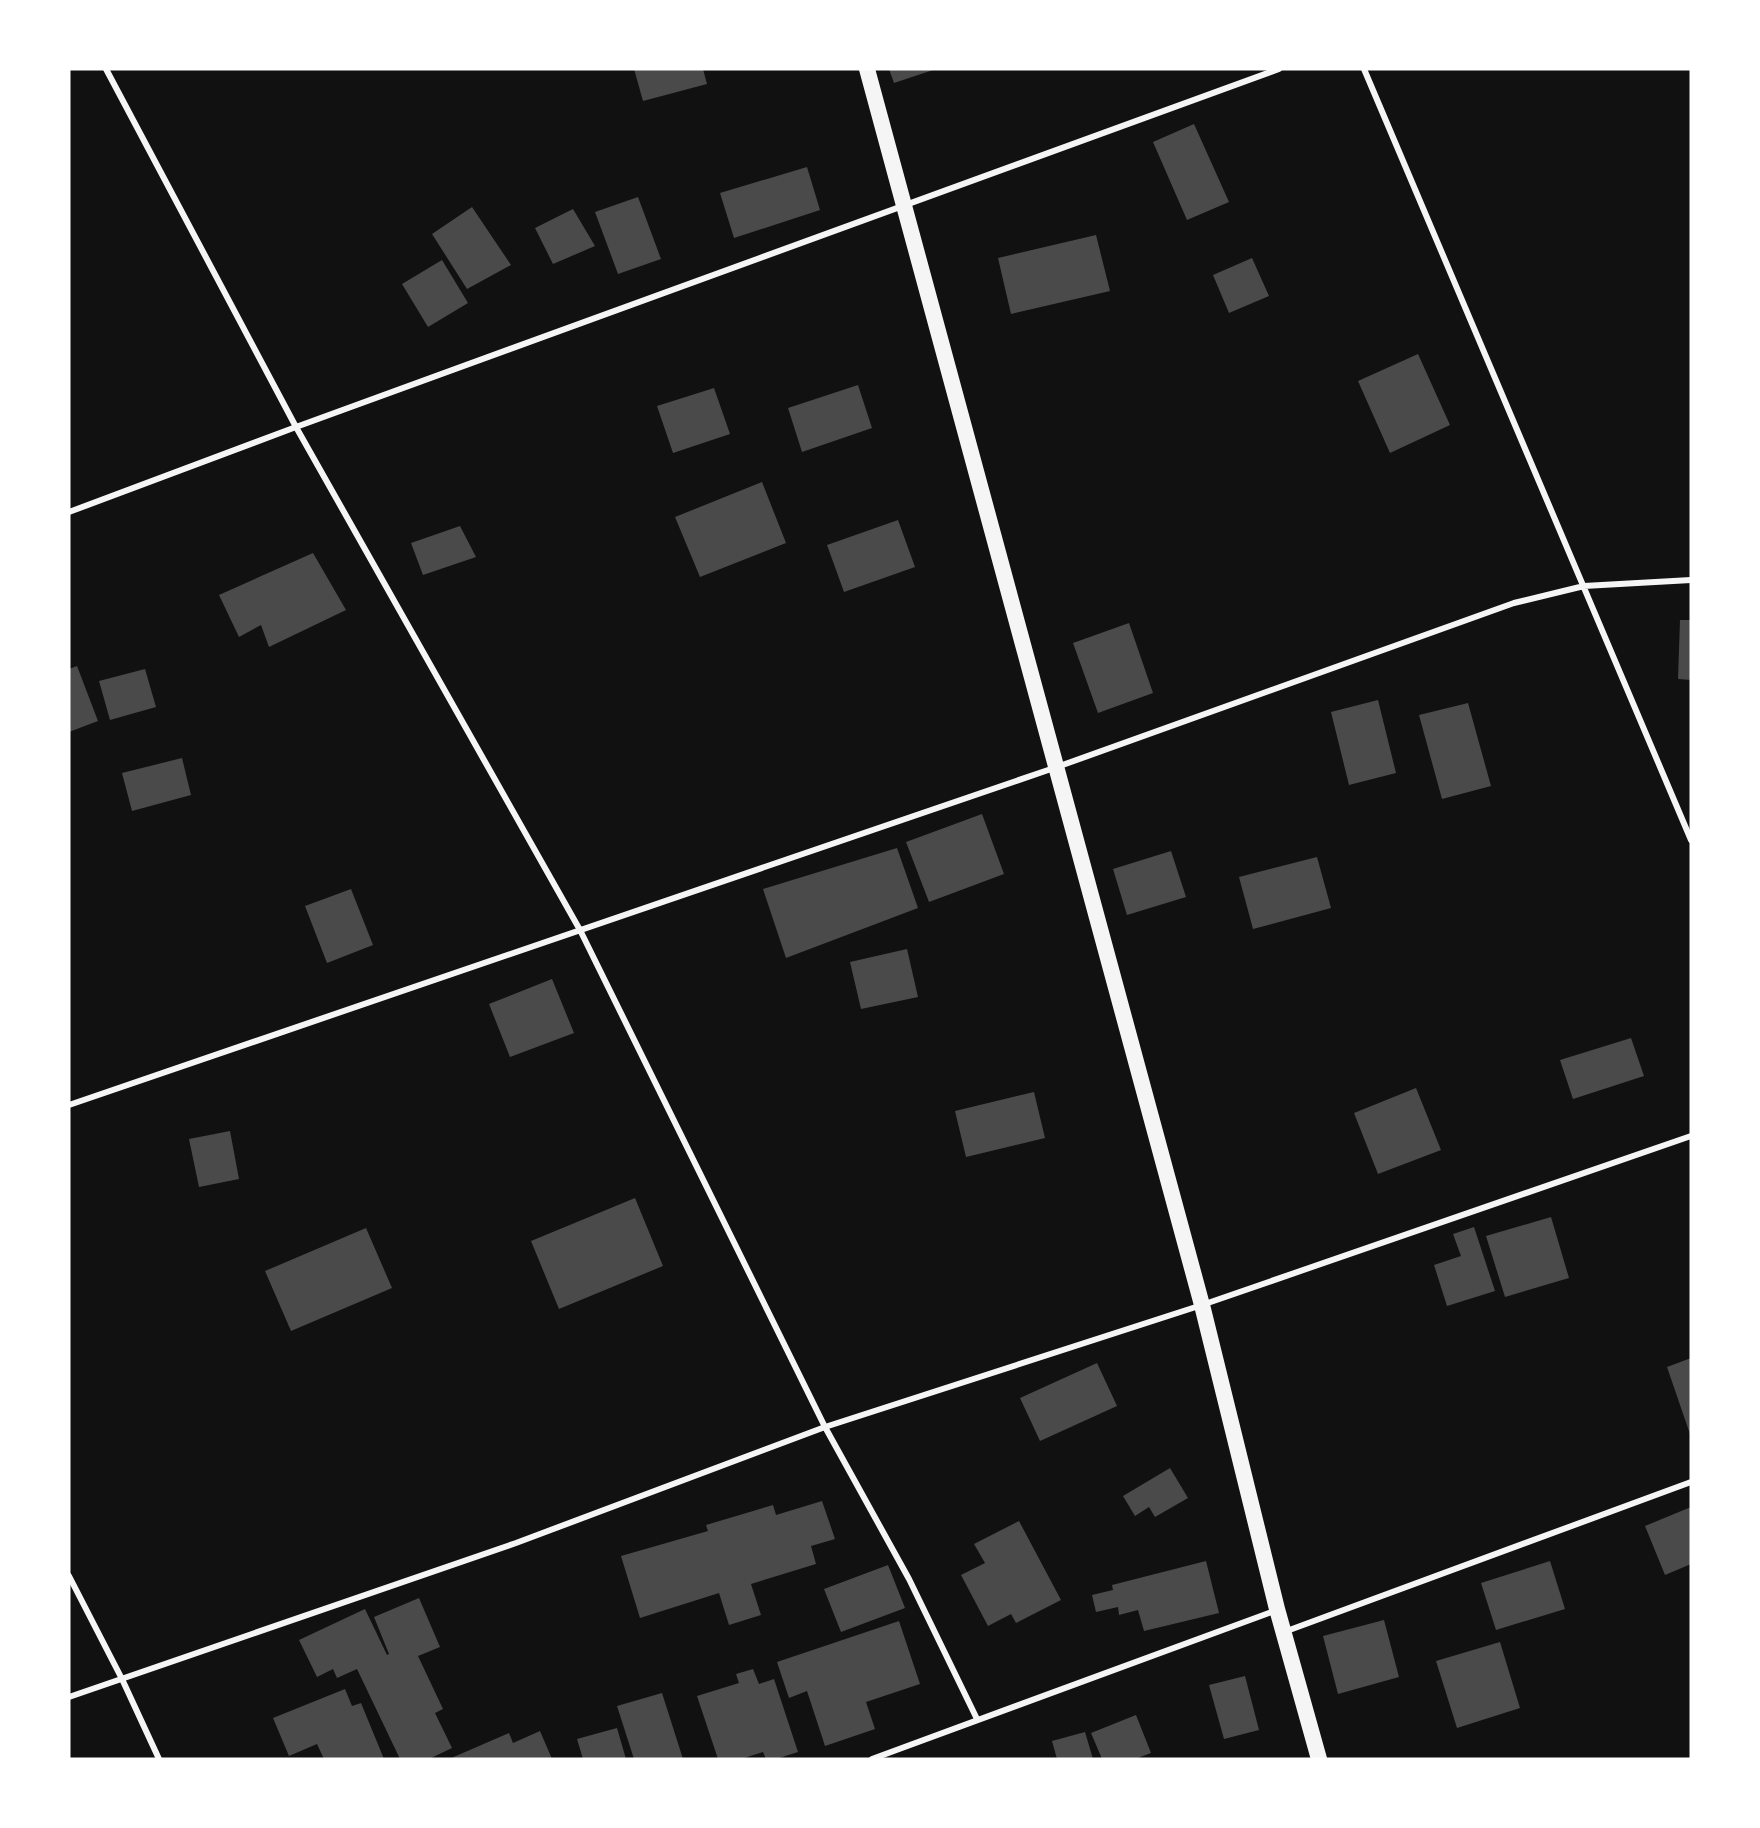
<svg xmlns="http://www.w3.org/2000/svg" width="1760" height="1828" viewBox="0 0 1760 1828" font-family="'IBM Plex Sans',sans-serif">
<style>
.building{fill:#4a4a4a}
.lines{fill:none;stroke-linecap:round;stroke-linejoin:round}
.minor{stroke:#f5f5f5;stroke-width:6}
.trunk{stroke:#f5f5f5;stroke-width:16}
</style>
<rect width="100%" height="100%" fill="#111"/>
<path class="building" d="M 634,69 L 703,69 L 707,84 L 643,101 Z
M 889,69 L 936,69 L 894,83 Z
M 1194,124 L 1229,202 L 1187,220 L 1153,142 Z
M 807,167 L 820,210 L 734,238 L 720,193 Z
M 638,197 L 661,259 L 618,274 L 595,212 Z
M 472,207 L 511,265 L 467,289 L 432,234 Z
M 573,209 L 595,246 L 553,264 L 535,228 Z
M 1096,235 L 1110,291 L 1011,314 L 998,258 Z
M 1252,258 L 1269,296 L 1229,313 L 1213,275 Z
M 442,260 L 468,303 L 428,327 L 402,284 Z
M 1418,354 L 1450,425 L 1390,453 L 1358,381 Z
M 858,385 L 872,428 L 802,452 L 788,408 Z
M 714,388 L 730,434 L 673,453 L 657,406 Z
M 762,482 L 786,543 L 700,577 L 675,517 Z
M 898,520 L 915,567 L 844,592 L 827,545 Z
M 460,526 L 476,557 L 423,575 L 411,543 Z
M 313,553 L 346,610 L 269,647 L 261,625 L 239,637 L 219,595 Z
M 1680,620 L 1691,620 L 1691,680 L 1678,679 Z
M 1129,623 L 1153,693 L 1098,713 L 1073,643 Z
M 77,666 L 98,721 L 69,732 L 69,669 Z
M 145,669 L 156,707 L 110,720 L 99,681 Z
M 1378,700 L 1396,773 L 1349,785 L 1331,712 Z
M 1468,703 L 1491,786 L 1442,799 L 1419,715 Z
M 182,758 L 191,795 L 132,811 L 122,773 Z
M 982,814 L 1004,874 L 929,902 L 906,842 Z
M 897,848 L 918,908 L 786,958 L 763,889 Z
M 1171,851 L 1186,897 L 1127,915 L 1113,869 Z
M 1317,857 L 1331,908 L 1253,929 L 1239,877 Z
M 351,889 L 373,945 L 327,963 L 305,906 Z
M 907,949 L 918,997 L 861,1009 L 850,962 Z
M 552,979 L 574,1033 L 510,1057 L 489,1004 Z
M 1631,1038 L 1644,1076 L 1573,1099 L 1560,1060 Z
M 1416,1088 L 1441,1150 L 1378,1174 L 1354,1113 Z
M 1034,1092 L 1045,1138 L 966,1157 L 955,1111 Z
M 230,1131 L 239,1179 L 199,1187 L 189,1139 Z
M 635,1198 L 663,1266 L 559,1309 L 531,1241 Z
M 1551,1217 L 1569,1278 L 1505,1297 L 1486,1236 Z
M 1474,1227 L 1495,1291 L 1447,1306 L 1434,1265 L 1461,1256 L 1453,1234 Z
M 366,1228 L 392,1288 L 291,1331 L 265,1271 Z
M 1691,1358 L 1691,1437 L 1667,1367 Z
M 1097,1363 L 1117,1406 L 1040,1441 L 1020,1398 Z
M 1170,1468 L 1188,1498 L 1155,1517 L 1149,1507 L 1135,1516 L 1123,1496 Z
M 822,1501 L 835,1539 L 811,1546 L 816,1564 L 751,1584 L 761,1615 L 729,1625 L 719,1593 L 640,1618 L 621,1556 L 708,1531 L 706,1525 L 773,1505 L 776,1515 Z
M 1691,1507 L 1691,1564 L 1665,1575 L 1645,1526 Z
M 1019,1521 L 1061,1600 L 1016,1623 L 1011,1614 L 988,1626 L 961,1575 L 985,1563 L 974,1544 Z
M 1206,1561 L 1219,1613 L 1144,1631 L 1138,1610 L 1119,1615 L 1118,1607 L 1096,1612 L 1092,1595 L 1113,1590 L 1112,1585 Z
M 1550,1561 L 1565,1609 L 1496,1630 L 1481,1583 Z
M 888,1565 L 905,1608 L 841,1632 L 824,1589 Z
M 419,1598 L 440,1647 L 418,1656 L 443,1709 L 435,1713 L 452,1748 L 429,1759 L 400,1759 L 357,1669 L 337,1678 L 333,1669 L 317,1677 L 299,1640 L 365,1609 L 387,1655 L 389,1654 L 374,1617 Z
M 1384,1620 L 1399,1677 L 1338,1694 L 1323,1636 Z
M 899,1621 L 920,1684 L 866,1702 L 875,1729 L 825,1746 L 807,1691 L 789,1698 L 777,1662 Z
M 1500,1642 L 1520,1708 L 1457,1728 L 1436,1661 Z
M 753,1669 L 759,1684 L 774,1679 L 798,1752 L 776,1759 L 766,1759 L 763,1752 L 741,1759 L 718,1759 L 697,1696 L 739,1683 L 736,1674 Z
M 1245,1676 L 1259,1730 L 1224,1739 L 1209,1685 Z
M 345,1689 L 352,1706 L 361,1703 L 384,1759 L 324,1759 L 317,1744 L 289,1756 L 273,1718 Z
M 662,1693 L 683,1759 L 634,1759 L 617,1706 Z
M 1136,1715 L 1151,1753 L 1135,1759 L 1102,1759 L 1091,1733 Z
M 617,1728 L 626,1759 L 583,1759 L 577,1739 Z
M 540,1731 L 552,1759 L 449,1759 L 509,1733 L 513,1743 Z
M 1085,1732 L 1093,1759 L 1057,1759 L 1052,1741 Z"/>
<g class="lines">
<path class="minor" d="M 106,69 L 296,427 L 580,930 L 825,1427 L 909,1579 L 977,1719
M 1364,69 L 1691,840
M 69,512 L 296,427 L 1279,69
M 69,1105 L 1057,767 L 1514,603 L 1584,586 L 1691,580
M 69,1576 L 122,1679 L 159,1759
M 1284,1632 L 1691,1482
M 69,1697 L 516,1543 L 825,1427 L 1202,1305 L 1691,1136
M 872,1759 L 1277,1610"/>
<path class="trunk" d="M 867,69 L 1202,1305 L 1277,1609 L 1319,1759"/>
</g>
<rect width="1760" height="1828" fill="none" stroke="#ffffff" stroke-width="141"/>
</svg>
